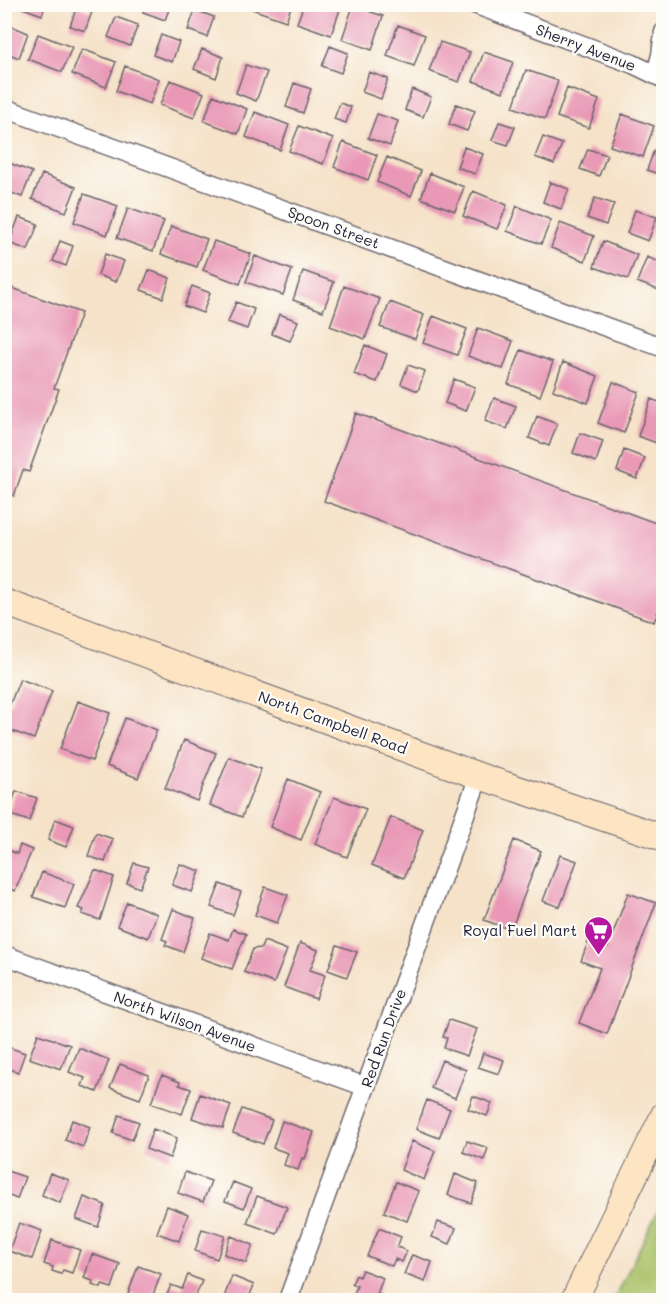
<svg xmlns="http://www.w3.org/2000/svg" width="668" height="1305" viewBox="0 0 668 1305" font-family="Mali,sans-serif">
<style>
.green{fill:#a9c166;stroke:#667250;stroke-width:1.5}
.building{fill:#e998b6}
.lines{fill:none;stroke-linecap:round;stroke-linejoin:round}
.street-casing{stroke:#6c656c;stroke-width:21}
.secondary-casing{stroke:#6c656c;stroke-width:28}
.street{stroke:#fff;stroke-width:18}
.secondary{stroke:#fde5c4;stroke-width:26}
.labels{text-anchor:middle;dominant-baseline:central;stroke-width:4.5;stroke-linejoin:round;paint-order:stroke}
.street-label{font-size:15px;fill:#22223b;stroke:#fdfcf7}
.poi-label{font-size:15px;fill:#22223b;stroke:#fdfcf7;text-anchor:end}
</style>
<rect width="100%" height="100%" fill="#fdfcf7"/>
<filter id="ink" filterUnits="userSpaceOnUse"><feTurbulence type="fractalNoise" baseFrequency=".0167" numOctaves="2"/><feDisplacementMap in="SourceGraphic" scale="12" xChannelSelector="R" yChannelSelector="G"/><feConvolveMatrix kernelMatrix="1 2 1 2 8 2 1 2 1" color-interpolation-filters="sRGB"/></filter>
<filter id="wash" filterUnits="userSpaceOnUse"><feTurbulence type="fractalNoise" baseFrequency=".008" numOctaves="4" result="noise"/><feDisplacementMap in="SourceGraphic" scale="24" xChannelSelector="R" yChannelSelector="G"/><feGaussianBlur stdDeviation="1.35" result="paint"/><feColorMatrix in="noise" values="0 0 0 0 0 0 0 0 0 0 0 0 0 0 0 0 0 1.4 0 .05"/><feComposite in="paint" operator="in"/></filter>
<g filter="url(#wash)">
<rect width="100%" height="100%" fill="#f5e2c8"/>
<path class="green" d="M 663,1200 L 663,1300 L 614,1300 Z"/>
<g id="blocks">
<path class="building" d="M 24,4 L 46,4 L 42,15 L 23,8 Z
M 146,4 L 171,4 L 165,20 L 143,12 Z
M 253,4 L 292,4 L 286,21 L 252,9 Z
M 304,4 L 342,4 L 331,35 L 297,23 Z
M 77,6 L 92,12 L 85,31 L 70,26 Z
M 353,6 L 383,16 L 372,50 L 342,39 Z
M 195,10 L 214,17 L 207,37 L 188,30 Z
M 116,17 L 138,25 L 130,46 L 108,37 Z
M 4,23 L 28,33 L 19,58 L 4,52 Z
M 398,25 L 425,35 L 414,66 L 387,56 Z
M 38,34 L 72,47 L 62,72 L 28,59 Z
M 161,35 L 179,42 L 172,62 L 153,55 Z
M 440,42 L 470,52 L 459,82 L 429,71 Z
M 330,46 L 348,53 L 341,73 L 322,66 Z
M 82,49 L 116,62 L 106,87 L 72,74 Z
M 202,49 L 223,57 L 216,78 L 194,69 Z
M 484,52 L 513,62 L 503,92 L 473,81 Z
M 246,65 L 267,72 L 256,101 L 236,93 Z
M 125,66 L 159,79 L 150,104 L 116,91 Z
M 526,70 L 558,81 L 545,119 L 513,107 Z
M 369,72 L 388,79 L 381,99 L 362,92 Z
M 170,80 L 204,93 L 194,118 L 160,105 Z
M 294,83 L 311,89 L 303,113 L 286,107 Z
M 567,88 L 599,100 L 589,128 L 557,117 Z
M 412,89 L 431,97 L 423,117 L 405,110 Z
M 213,95 L 247,109 L 238,134 L 204,121 Z
M 340,103 L 351,107 L 346,123 L 334,119 Z
M 456,104 L 475,111 L 467,131 L 449,124 Z
M 255,112 L 289,125 L 280,150 L 246,137 Z
M 377,114 L 398,121 L 390,146 L 368,138 Z
M 622,114 L 654,126 L 643,157 L 610,146 Z
M 499,122 L 515,127 L 508,145 L 492,140 Z
M 299,126 L 333,139 L 323,164 L 289,151 Z
M 543,137 L 562,144 L 554,164 L 535,157 Z
M 343,142 L 377,155 L 368,180 L 334,167 Z
M 464,147 L 483,154 L 475,174 L 457,167 Z
M 588,149 L 607,155 L 599,176 L 580,169 Z
M 654,150 L 664,153 L 664,176 L 647,170 Z
M 387,157 L 421,171 L 411,196 L 377,182 Z
M 4,161 L 32,172 L 22,197 L 4,190 Z
M 430,173 L 464,187 L 455,211 L 421,198 Z
M 42,174 L 76,187 L 66,212 L 32,199 Z
M 550,182 L 569,189 L 561,209 L 543,202 Z
M 473,191 L 507,205 L 497,229 L 463,216 Z
M 84,194 L 118,206 L 107,235 L 74,222 Z
M 595,198 L 614,204 L 606,225 L 587,218 Z
M 517,206 L 551,220 L 541,244 L 507,231 Z
M 128,208 L 164,221 L 153,251 L 117,238 Z
M 635,210 L 657,217 L 648,241 L 627,233 Z
M 19,217 L 38,224 L 28,250 L 9,243 Z
M 560,223 L 594,236 L 585,261 L 551,248 Z
M 171,226 L 207,239 L 197,267 L 161,254 Z
M 60,241 L 73,246 L 66,266 L 53,261 Z
M 214,241 L 251,254 L 240,284 L 203,270 Z
M 603,241 L 637,255 L 628,279 L 594,267 Z
M 105,254 L 124,261 L 116,282 L 98,275 Z
M 255,256 L 292,270 L 283,295 L 246,282 Z
M 647,257 L 664,264 L 664,292 L 637,282 Z
M 149,270 L 170,278 L 163,298 L 141,290 Z
M 303,271 L 334,282 L 323,311 L 293,300 Z
M 4,285 L 81,313 L 54,388 L 59,389 L 29,472 L 23,470 L 14,496 L 4,492 Z
M 192,286 L 210,293 L 203,313 L 184,306 Z
M 344,286 L 380,299 L 365,339 L 330,326 Z
M 236,302 L 254,309 L 247,329 L 228,322 Z
M 390,302 L 424,315 L 415,339 L 380,327 Z
M 279,314 L 298,321 L 290,341 L 272,334 Z
M 433,316 L 467,329 L 457,355 L 423,343 Z
M 478,328 L 513,341 L 503,369 L 468,356 Z
M 365,345 L 387,354 L 377,382 L 354,374 Z
M 521,350 L 553,362 L 540,396 L 508,384 Z
M 563,362 L 598,376 L 588,403 L 553,390 Z
M 408,365 L 425,371 L 418,391 L 401,384 Z
M 454,379 L 475,387 L 466,411 L 445,403 Z
M 613,382 L 639,392 L 624,433 L 598,423 Z
M 494,398 L 516,406 L 507,429 L 485,421 Z
M 651,399 L 664,404 L 664,446 L 638,436 Z
M 356,413 L 664,526 L 664,602 L 662,601 L 654,622 L 324,501 Z
M 537,416 L 557,424 L 549,446 L 529,438 Z
M 580,433 L 603,441 L 596,462 L 573,453 Z
M 624,450 L 645,458 L 637,479 L 617,471 Z
M 20,679 L 52,691 L 34,739 L 4,728 L 4,719 Z
M 78,701 L 110,713 L 92,761 L 60,749 Z
M 125,718 L 157,730 L 138,778 L 107,766 Z
M 184,740 L 216,753 L 197,801 L 165,788 Z
M 229,757 L 261,769 L 242,817 L 210,805 Z
M 288,779 L 320,792 L 301,840 L 270,827 Z
M 16,791 L 37,798 L 29,821 L 8,814 Z
M 334,797 L 366,809 L 347,857 L 315,844 Z
M 391,817 L 423,830 L 404,878 L 372,865 Z
M 55,819 L 74,826 L 66,847 L 48,840 Z
M 96,833 L 113,839 L 105,862 L 88,856 Z
M 514,840 L 541,851 L 511,930 L 484,920 Z
M 20,845 L 32,850 L 15,891 L 4,886 L 4,853 L 6,849 L 17,854 Z
M 560,855 L 577,861 L 560,907 L 543,901 Z
M 134,863 L 148,867 L 140,888 L 127,883 Z
M 180,864 L 200,871 L 192,892 L 172,885 Z
M 95,870 L 114,877 L 100,920 L 82,914 L 84,910 L 78,908 Z
M 42,872 L 74,884 L 65,908 L 33,897 Z
M 220,884 L 241,892 L 233,915 L 211,907 Z
M 265,887 L 288,895 L 277,923 L 255,915 Z
M 628,893 L 656,903 L 607,1034 L 579,1023 L 600,968 L 581,961 L 589,939 L 608,947 Z
M 127,902 L 157,914 L 148,938 L 117,926 Z
M 173,909 L 195,918 L 183,952 L 165,945 L 167,941 L 162,939 Z
M 233,929 L 246,934 L 232,969 L 201,958 L 210,933 L 229,940 Z
M 264,941 L 287,950 L 274,983 L 244,972 L 253,949 L 261,948 Z
M 300,943 L 318,950 L 310,970 L 325,975 L 316,999 L 284,987 Z
M 337,945 L 357,952 L 347,977 L 328,970 Z
M 449,1020 L 477,1029 L 467,1056 L 444,1048 L 447,1038 L 443,1037 Z
M 38,1034 L 70,1045 L 61,1069 L 29,1058 Z
M 8,1047 L 25,1053 L 18,1072 L 4,1067 L 4,1055 Z
M 79,1048 L 109,1060 L 97,1092 L 82,1086 L 85,1078 L 69,1072 Z
M 483,1053 L 504,1060 L 499,1074 L 478,1067 Z
M 442,1060 L 466,1070 L 455,1098 L 431,1088 Z
M 120,1064 L 149,1075 L 140,1099 L 110,1088 Z
M 162,1075 L 180,1082 L 179,1085 L 191,1089 L 182,1114 L 151,1103 Z
M 200,1094 L 231,1105 L 223,1128 L 192,1118 Z
M 473,1096 L 492,1103 L 487,1116 L 468,1109 Z
M 427,1100 L 450,1109 L 439,1138 L 416,1129 Z
M 242,1109 L 272,1120 L 263,1144 L 233,1133 Z
M 119,1115 L 139,1122 L 132,1140 L 113,1133 Z
M 72,1120 L 90,1127 L 83,1147 L 65,1140 Z
M 282,1121 L 314,1132 L 305,1159 L 302,1158 L 298,1170 L 284,1165 L 288,1153 L 273,1148 Z
M 153,1129 L 177,1138 L 170,1158 L 146,1149 Z
M 412,1141 L 435,1151 L 424,1180 L 401,1170 Z
M 467,1141 L 488,1148 L 484,1160 L 463,1152 Z
M 4,1170 L 25,1177 L 17,1199 L 4,1194 Z
M 185,1172 L 211,1181 L 203,1202 L 178,1193 Z
M 50,1173 L 69,1180 L 60,1203 L 42,1195 Z
M 455,1174 L 478,1183 L 471,1203 L 448,1195 Z
M 233,1182 L 251,1189 L 244,1208 L 225,1201 Z
M 396,1182 L 419,1191 L 407,1221 L 384,1212 Z
M 257,1196 L 287,1207 L 277,1234 L 247,1223 Z
M 84,1197 L 105,1205 L 98,1227 L 76,1219 Z
M 167,1206 L 188,1214 L 179,1241 L 157,1233 Z
M 438,1222 L 456,1228 L 450,1244 L 432,1237 Z
M 19,1223 L 42,1231 L 32,1259 L 9,1251 Z
M 379,1228 L 401,1237 L 397,1247 L 407,1251 L 402,1262 L 395,1259 L 392,1266 L 367,1256 Z
M 202,1229 L 225,1236 L 217,1259 L 195,1251 Z
M 231,1236 L 253,1245 L 246,1263 L 224,1254 Z
M 52,1240 L 80,1250 L 72,1273 L 63,1270 L 61,1274 L 52,1271 L 53,1267 L 44,1264 Z
M 92,1254 L 120,1264 L 112,1288 L 102,1285 L 101,1288 L 92,1285 L 93,1281 L 84,1278 Z
M 412,1255 L 432,1262 L 425,1282 L 404,1274 Z
M 138,1266 L 161,1274 L 151,1300 L 128,1294 Z
M 362,1270 L 383,1278 L 377,1294 L 395,1300 L 358,1300 L 352,1298 L 357,1286 L 352,1284 L 356,1275 L 359,1277 Z
M 188,1275 L 202,1281 L 194,1300 L 165,1300 L 171,1285 L 182,1289 Z
M 232,1276 L 254,1285 L 248,1300 L 223,1300 Z"/>
</g>
</g>
<g filter="url(#ink)">
<use href="#blocks" fill-opacity="0" stroke="#6c656c" stroke-width="1.5"/>
<g class="lines">
<defs>
<path id="street" d="M 474,4 L 633,64 L 664,79
M 656,74 L 661,55 L 664,32
M 4,108 L 664,348
M 4,955 L 366,1087
M 288,1300 L 479,776"/>
<path id="secondary" d="M 4,602 L 479,776 L 664,838
M 574,1300 L 664,1115"/>
</defs>
<use href="#street" class="street-casing"/>
<use href="#secondary" class="secondary-casing"/>
<use href="#street" class="street"/>
<use href="#secondary" class="secondary"/>
</g>
</g>
<defs>
<symbol id="supermarket-pin" viewBox="-11 -11 22 30"><path d="M0 17L-7.5 6A9.5 9.5 0 1 1 7.5 6Z" fill="#b5179e" stroke="#fdfcf7"/><path d="M-6-5.5h2.5l.6 2H6L4.5 2H-2.5L-4.4-4H-6ZM-1.5 3.2a1.3 1.3 0 1 0 .1 0ZM3 3.2a1.3 1.3 0 1 0 .1 0Z" fill="#fff"/></symbol>
</defs>
<g fill-rule="evenodd">
<use href="#supermarket-pin" x="582" y="914" width="33" height="45"/>
</g>
<g class="labels">
<g class="street-label">
<text transform="translate(586 47) rotate(21)">Sherry Avenue</text>
<text transform="translate(334 227) rotate(20)">Spoon Street</text>
<text transform="translate(333 722) rotate(20)">North Campbell Road</text>
<text transform="translate(185 1021) rotate(20)">North Wilson Avenue</text>
<text transform="translate(383 1038) rotate(-70)">Red Run Drive</text>
</g>
<g class="poi-label">
<text x="577" y="930">Royal Fuel Mart</text>
</g>
</g>
<rect width="668" height="1305" fill="none" stroke="#fdfcf7" stroke-width="24"/>
</svg>
